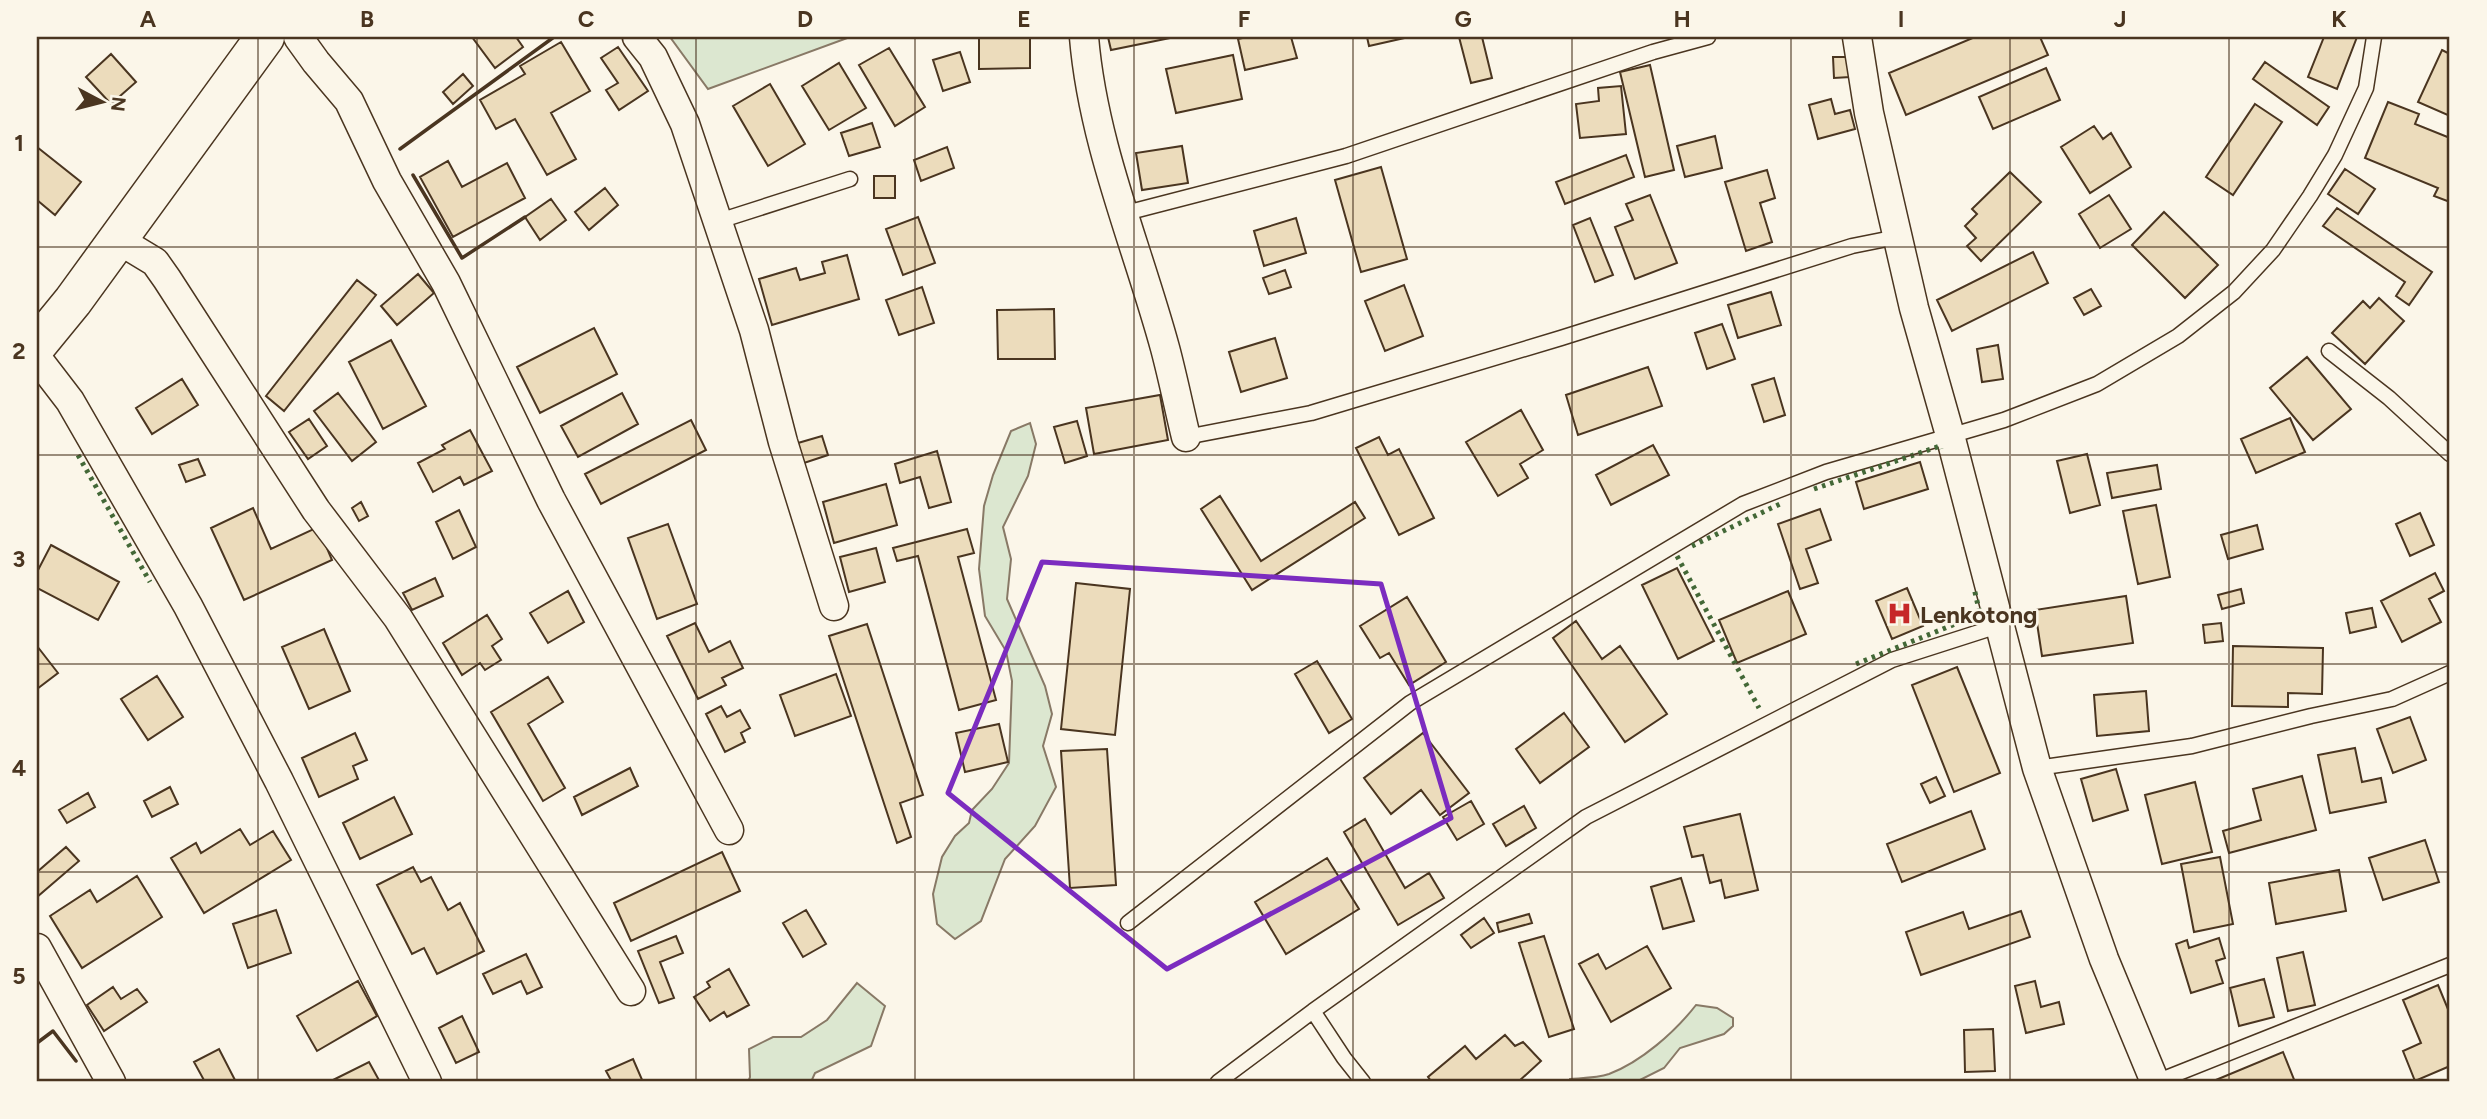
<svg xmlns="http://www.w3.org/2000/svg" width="2487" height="1119" viewBox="0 0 2487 1119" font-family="Figtree,sans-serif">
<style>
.green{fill:#dce7d0;stroke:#887966;stroke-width:2}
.building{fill:#ecdcbc;stroke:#4a3520;stroke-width:2}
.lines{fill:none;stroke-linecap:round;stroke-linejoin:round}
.service-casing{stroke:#4a3520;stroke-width:17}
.minor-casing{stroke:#4a3520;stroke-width:31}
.secondary-casing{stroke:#4a3520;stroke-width:41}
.service{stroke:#fbf6e9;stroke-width:14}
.minor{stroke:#fbf6e9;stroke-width:28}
.secondary{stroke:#fbf6e9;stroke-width:38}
.hedge{stroke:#436837;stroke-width:5;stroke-dasharray:3.5 5;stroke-linecap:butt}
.wall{stroke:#4a3520;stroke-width:3.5}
.marked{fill:none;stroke:#7b2cbf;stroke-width:5;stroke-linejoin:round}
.grid{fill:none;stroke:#4a3520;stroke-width:2;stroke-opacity:0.55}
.labels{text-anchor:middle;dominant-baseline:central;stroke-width:5;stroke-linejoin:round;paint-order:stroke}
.poi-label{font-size:24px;font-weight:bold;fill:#4a3520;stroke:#fbf6e9;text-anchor:start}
.neatline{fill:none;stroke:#4a3520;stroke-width:2.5}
.grid-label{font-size:23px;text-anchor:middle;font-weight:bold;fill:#4a3520}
</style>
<rect width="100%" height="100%" fill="#fbf6e9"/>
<path class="green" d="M 670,37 L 850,37 L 708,89 Z
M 1030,423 L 1036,444 L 1028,476 L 1003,527 L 1011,559 L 1007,599 L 1045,686 L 1052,714 L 1043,746 L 1056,787 L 1035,826 L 1005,859 L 981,921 L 955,939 L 937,924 L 933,894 L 942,857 L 955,836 L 969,823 L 972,810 L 992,789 L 1009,763 L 1012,681 L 1006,651 L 985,616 L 979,569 L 984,506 L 993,475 L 1011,431 Z
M 857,983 L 885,1006 L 871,1046 L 815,1073 L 811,1082 L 748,1082 L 750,1077 L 749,1049 L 773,1037 L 801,1037 L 827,1020 Z
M 1696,1005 L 1717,1008 L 1733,1018 L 1733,1026 L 1724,1034 L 1680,1048 L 1664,1068 L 1636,1082 L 1569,1082 L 1570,1079 C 1582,1078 1597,1078 1609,1074 C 1641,1062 1675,1032 1696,1005 Z"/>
<path class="building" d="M 472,37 L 516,37 L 523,47 L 495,68 Z
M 979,37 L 1030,37 L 1030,68 L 979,69 Z
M 1108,37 L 1175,37 L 1111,50 Z
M 1247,37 L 1291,37 L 1297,58 L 1245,70 L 1238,39 Z
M 1367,37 L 1409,37 L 1369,46 Z
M 1459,37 L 1482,37 L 1492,78 L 1471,83 Z
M 1975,37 L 2040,37 L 2048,55 L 1906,115 L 1889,73 Z
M 2324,37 L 2357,37 L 2337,89 L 2308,77 Z
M 561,42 L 590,91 L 551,113 L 576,159 L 547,175 L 515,119 L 496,129 L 480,100 L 525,74 L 520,66 Z
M 618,47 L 648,91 L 619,110 L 606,90 L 618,83 L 601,58 Z
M 889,48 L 925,107 L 895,126 L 859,65 Z
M 2442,50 L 2450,54 L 2450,116 L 2418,102 Z
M 960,52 L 970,82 L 943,91 L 933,60 Z
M 111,54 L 136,82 L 111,104 L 86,77 Z
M 1233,55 L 1242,99 L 1176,113 L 1166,69 Z
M 1833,57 L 1849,57 L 1850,77 L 1834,78 Z
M 2265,62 L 2329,107 L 2317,125 L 2253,79 Z
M 839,63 L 866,108 L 829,130 L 802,86 Z
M 1650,65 L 1674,170 L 1645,177 L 1620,72 Z
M 2046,68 L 2060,100 L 1993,129 L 1979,97 Z
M 463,74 L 473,86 L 453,104 L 443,92 Z
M 770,84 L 805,144 L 768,166 L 733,106 Z
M 1621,86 L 1626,134 L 1580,138 L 1576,104 L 1599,101 L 1598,88 Z
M 1831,99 L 1835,114 L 1850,110 L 1855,129 L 1818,139 L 1809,105 Z
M 2388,102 L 2419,114 L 2415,124 L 2450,138 L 2450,202 L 2434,196 L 2438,188 L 2365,158 Z
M 2255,104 L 2282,122 L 2233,195 L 2206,177 Z
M 872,123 L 880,147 L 849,156 L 841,133 Z
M 2094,126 L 2103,139 L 2111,133 L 2131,167 L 2090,193 L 2061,147 Z
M 1715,136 L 1722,168 L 1685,177 L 1677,146 Z
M 1182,146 L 1188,183 L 1142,190 L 1136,153 Z
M 37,147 L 81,182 L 55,215 L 37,200 Z
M 947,147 L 954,168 L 921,181 L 914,160 Z
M 1626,155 L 1634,177 L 1565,204 L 1556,182 Z
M 448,161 L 462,187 L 507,163 L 525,198 L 453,237 L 420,177 Z
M 1381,167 L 1407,259 L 1361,272 L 1335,180 Z
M 2345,169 L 2375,189 L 2358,214 L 2328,194 Z
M 1767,170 L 1775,198 L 1760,203 L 1772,242 L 1746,251 L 1725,182 Z
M 2010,172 L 2041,202 L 1981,261 L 1967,246 L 1976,238 L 1965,226 L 1977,214 L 1972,209 Z
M 874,176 L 895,176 L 895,198 L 874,198 Z
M 605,188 L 618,205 L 589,230 L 575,212 Z
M 1650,195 L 1677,263 L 1635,279 L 1615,227 L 1633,220 L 1626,204 Z
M 2109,195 L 2131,229 L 2100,248 L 2079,214 Z
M 551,199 L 566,220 L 540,240 L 525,217 Z
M 2337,208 L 2432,272 L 2409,305 L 2396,296 L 2405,282 L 2323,226 Z
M 2164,212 L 2218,265 L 2185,298 L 2132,245 Z
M 918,217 L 935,263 L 903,275 L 886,229 Z
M 1296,218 L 1306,253 L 1264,266 L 1254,231 Z
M 1590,218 L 1613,275 L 1595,282 L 1573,225 Z
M 2033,252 L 2048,283 L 1952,331 L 1937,300 Z
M 847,255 L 859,299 L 772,325 L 759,279 L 796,268 L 800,280 L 825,273 L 822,262 Z
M 1285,270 L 1291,287 L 1269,294 L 1263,278 Z
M 418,274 L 434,293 L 397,325 L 381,306 Z
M 357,280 L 376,295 L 284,411 L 266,396 Z
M 1404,285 L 1423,336 L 1385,351 L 1365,301 Z
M 922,287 L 934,323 L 899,335 L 886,300 Z
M 2091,289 L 2101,306 L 2084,315 L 2074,298 Z
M 1771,292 L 1781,325 L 1738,338 L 1728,305 Z
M 2379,298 L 2404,321 L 2365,364 L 2332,333 L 2363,301 L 2370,308 Z
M 1054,309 L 1055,359 L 998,359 L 997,310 Z
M 1722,324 L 1735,359 L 1707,369 L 1695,333 Z
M 594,328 L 617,374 L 540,413 L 517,367 Z
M 1275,338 L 1287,378 L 1241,392 L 1229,352 Z
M 391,340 L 426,406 L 383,429 L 349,362 Z
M 1998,345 L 2003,379 L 1982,382 L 1977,349 Z
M 2307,357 L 2351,409 L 2313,440 L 2270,388 Z
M 1648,367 L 1662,406 L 1578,435 L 1566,395 Z
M 1774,378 L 1785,415 L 1764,422 L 1752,385 Z
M 182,379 L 198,405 L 152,434 L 136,408 Z
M 338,393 L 376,442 L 352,461 L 314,411 Z
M 622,393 L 638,424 L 578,457 L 561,426 Z
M 1160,395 L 1168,440 L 1094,454 L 1086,408 Z
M 1521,410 L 1543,450 L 1520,464 L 1528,478 L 1498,496 L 1466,442 Z
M 2290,418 L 2305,452 L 2256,473 L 2241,439 Z
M 309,419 L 327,446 L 308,459 L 289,432 Z
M 691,420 L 706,450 L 601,504 L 585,474 Z
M 1077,421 L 1087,456 L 1065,463 L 1054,427 Z
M 470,430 L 492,471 L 464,485 L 460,477 L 433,492 L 418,463 L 445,449 L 442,445 Z
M 822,436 L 828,455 L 804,463 L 798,443 Z
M 1379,437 L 1388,455 L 1399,449 L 1434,518 L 1399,535 L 1356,448 Z
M 1653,445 L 1669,475 L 1611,505 L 1596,475 Z
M 937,451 L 951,502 L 929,508 L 920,477 L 900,483 L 895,464 Z
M 2087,454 L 2100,505 L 2070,513 L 2057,461 Z
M 198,459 L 205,475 L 186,482 L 179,465 Z
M 1920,462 L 1928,489 L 1864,509 L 1856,482 Z
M 2157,465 L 2161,489 L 2112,498 L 2107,473 Z
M 886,484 L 897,525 L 834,543 L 823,502 Z
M 1220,496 L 1261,561 L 1355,502 L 1365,518 L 1252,590 L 1201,509 Z
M 361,502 L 368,516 L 359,521 L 352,508 Z
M 2156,505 L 2170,577 L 2138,584 L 2123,511 Z
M 253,508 L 271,549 L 318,527 L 332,560 L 244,600 L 211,528 Z
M 1820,509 L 1831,540 L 1806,549 L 1818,583 L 1800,589 L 1778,524 Z
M 459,510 L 476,547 L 453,559 L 436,522 Z
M 2420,513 L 2434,545 L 2410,556 L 2396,524 Z
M 668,524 L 697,604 L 657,619 L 628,538 Z
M 2257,525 L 2263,549 L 2228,559 L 2221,535 Z
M 967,529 L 974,553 L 958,557 L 996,700 L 959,710 L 918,556 L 897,561 L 893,548 Z
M 51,545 L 119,582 L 98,620 L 37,588 L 37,572 Z
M 876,548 L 885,582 L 849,592 L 840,557 Z
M 1677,568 L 1714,641 L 1678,659 L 1642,585 Z
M 2435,573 L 2444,591 L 2429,599 L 2441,622 L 2402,642 L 2381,601 Z
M 435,578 L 443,596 L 412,610 L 403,593 Z
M 1076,583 L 1130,589 L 1115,735 L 1061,729 Z
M 1907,588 L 1923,626 L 1892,639 L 1876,601 Z
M 2241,589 L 2244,603 L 2222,609 L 2218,595 Z
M 568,591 L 584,622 L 548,643 L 530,613 Z
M 1788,591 L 1806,634 L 1737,663 L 1719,620 Z
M 2126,596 L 2133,643 L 2042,656 L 2035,610 Z
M 1407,597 L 1446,662 L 1409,685 L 1389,653 L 1380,658 L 1360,626 Z
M 2372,608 L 2376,627 L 2350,633 L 2346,613 Z
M 487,615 L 502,639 L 492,646 L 501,660 L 485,670 L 480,663 L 462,675 L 443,643 Z
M 1576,621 L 1602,659 L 1620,646 L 1667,714 L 1625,742 L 1553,638 Z
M 695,623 L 709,652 L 730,641 L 743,668 L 722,678 L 726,685 L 698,699 L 667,636 Z
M 2221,623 L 2223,641 L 2205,643 L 2203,625 Z
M 867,624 L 923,795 L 900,803 L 911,837 L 897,843 L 829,636 Z
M 324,629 L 350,691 L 309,709 L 282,647 Z
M 37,646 L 58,673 L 37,689 Z
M 2233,646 L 2323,648 L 2322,694 L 2288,693 L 2288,707 L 2232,706 Z
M 1317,661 L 1352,719 L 1329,733 L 1295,674 Z
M 1957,667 L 2000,773 L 1954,792 L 1912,685 Z
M 836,674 L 851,716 L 795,736 L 780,695 Z
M 157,676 L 183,717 L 148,740 L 121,699 Z
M 548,677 L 563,702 L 528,724 L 565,788 L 543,801 L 491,712 Z
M 2146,691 L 2149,731 L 2097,736 L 2094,695 Z
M 721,706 L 727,717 L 740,710 L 750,728 L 741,733 L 745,742 L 725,752 L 706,714 Z
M 1564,713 L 1589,747 L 1540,783 L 1516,749 Z
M 2410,717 L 2426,760 L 2393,773 L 2377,729 Z
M 999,724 L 1008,762 L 965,772 L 956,733 Z
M 355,733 L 367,760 L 353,766 L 358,779 L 319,797 L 302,758 Z
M 1423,733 L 1469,793 L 1440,815 L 1421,790 L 1391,814 L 1364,778 Z
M 2355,748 L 2362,782 L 2381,778 L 2386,802 L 2330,813 L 2318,755 Z
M 1107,749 L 1116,885 L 1070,888 L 1061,751 Z
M 630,768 L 638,786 L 582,815 L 574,797 Z
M 2116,769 L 2128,810 L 2093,821 L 2081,779 Z
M 2302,776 L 2316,830 L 2229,853 L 2223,831 L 2261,820 L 2253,789 Z
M 1936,777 L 1945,796 L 1930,803 L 1921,784 Z
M 2195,782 L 2212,852 L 2162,864 L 2145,795 Z
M 170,787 L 178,804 L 152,817 L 144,801 Z
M 88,793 L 95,807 L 67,823 L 59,810 Z
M 394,797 L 412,834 L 360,859 L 343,823 Z
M 1471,801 L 1484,824 L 1457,840 L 1443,817 Z
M 1524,806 L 1536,828 L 1506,846 L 1493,824 Z
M 1971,811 L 1985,849 L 1902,882 L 1887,844 Z
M 1740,814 L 1758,890 L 1725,898 L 1721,880 L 1710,883 L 1703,855 L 1692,857 L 1684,827 Z
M 1365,819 L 1405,888 L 1429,873 L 1444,898 L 1398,925 L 1344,832 Z
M 240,829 L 250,845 L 273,831 L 291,860 L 204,913 L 171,858 L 196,843 L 201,853 Z
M 2425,840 L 2439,882 L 2383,900 L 2369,858 Z
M 66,847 L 79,861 L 37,897 L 37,872 Z
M 722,852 L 740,891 L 631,941 L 614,903 Z
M 2220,857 L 2233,924 L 2194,932 L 2181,864 Z
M 1327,858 L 1359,909 L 1286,954 L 1255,902 Z
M 413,867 L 421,882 L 431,877 L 448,910 L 460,903 L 484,951 L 437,974 L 424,948 L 412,954 L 377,885 Z
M 2339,870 L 2346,911 L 2276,924 L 2269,883 Z
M 137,876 L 162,917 L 82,968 L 50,916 L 90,890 L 97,902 Z
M 1681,878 L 1694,921 L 1663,929 L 1651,887 Z
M 276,910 L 291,953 L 248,968 L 233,924 Z
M 806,910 L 826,944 L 803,957 L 783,923 Z
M 2021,911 L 2030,937 L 1921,975 L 1906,932 L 1963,912 L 1969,929 Z
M 1529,914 L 1532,923 L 1499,932 L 1497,923 Z
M 1484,918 L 1494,933 L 1471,948 L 1461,935 Z
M 676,936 L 683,953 L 660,962 L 674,998 L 659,1003 L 638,951 Z
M 1544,936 L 1574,1029 L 1549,1037 L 1519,943 Z
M 2219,938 L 2225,958 L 2216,961 L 2223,983 L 2191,993 L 2176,944 L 2187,940 L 2189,948 Z
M 1647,946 L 1671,988 L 1611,1022 L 1579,964 L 1598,954 L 1606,969 Z
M 2303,952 L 2315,1005 L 2288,1011 L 2277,958 Z
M 526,954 L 542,987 L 527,994 L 521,981 L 493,994 L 483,974 Z
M 729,969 L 749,1005 L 727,1017 L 724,1012 L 710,1021 L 694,997 L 710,987 L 707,982 Z
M 2264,979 L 2274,1017 L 2239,1026 L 2230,988 Z
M 358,981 L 377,1016 L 317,1051 L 297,1016 Z
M 2035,981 L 2041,1007 L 2059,1002 L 2064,1024 L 2026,1033 L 2015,986 Z
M 2438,985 L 2450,1014 L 2450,1066 L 2415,1081 L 2403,1051 L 2421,1043 L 2403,1000 Z
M 113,987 L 121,999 L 137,989 L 147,1002 L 104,1031 L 87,1005 Z
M 462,1016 L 479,1052 L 456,1063 L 439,1028 Z
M 1993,1029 L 1995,1071 L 1965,1072 L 1964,1030 Z
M 1505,1035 L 1515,1046 L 1523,1042 L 1541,1061 L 1518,1082 L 1432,1082 L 1428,1077 L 1465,1046 L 1476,1059 Z
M 219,1049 L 236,1082 L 205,1082 L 194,1062 Z
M 2283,1052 L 2295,1082 L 2211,1082 Z
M 633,1059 L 643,1082 L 612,1082 L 606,1071 Z
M 369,1062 L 380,1082 L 329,1082 Z"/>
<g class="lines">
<defs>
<path id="service" d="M 1122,214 L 1346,156 L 1653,52 L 1708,37
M 719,221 L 850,179
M 2329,351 L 2389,398 L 2450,454
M 1186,437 L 1311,413 L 1561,338 L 1852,246 L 1897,237
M 2037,768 L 2192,746 L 2311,716 L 2392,699 L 2450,673
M 1128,923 L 1410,703 L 1743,504 L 1826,472 L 2004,420 L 2097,384 L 2178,336 L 2234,292 L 2273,250 L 2310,196 L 2335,155 L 2366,88 L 2374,37
M 1313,1011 L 1344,1058 L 1363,1082
M 1218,1082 L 1313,1011 L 1586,817 L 1892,660 L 1998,626
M 2156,1082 L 2450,965"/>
<path id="minor" d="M 298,37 L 316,62 L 349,101 L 387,181 L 446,283 L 551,500 L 729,830
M 637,37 L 653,57 L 685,124 L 754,330 L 783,442 L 834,606
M 1084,37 C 1093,145 1137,245 1165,348 C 1173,378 1179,408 1186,437
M 1857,37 L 1869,113 L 1914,308 L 1950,435 L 2037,768 L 2104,959 L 2155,1082
M 117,239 L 155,262 L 167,279 L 316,510 L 398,618 L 631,991
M 37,358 L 70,401 L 188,606 L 279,781 L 427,1082
M 37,948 L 111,1082"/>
<path id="secondary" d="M 37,345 L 73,301 L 265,37"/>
</defs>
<use href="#service" class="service-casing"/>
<use href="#minor" class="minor-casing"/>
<use href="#secondary" class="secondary-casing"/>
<use href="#service" class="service"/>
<use href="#minor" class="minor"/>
<use href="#secondary" class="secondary"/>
<path class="hedge" d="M 78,455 L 150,582
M 1814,489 L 1940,446 L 1941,449
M 1692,546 L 1782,503
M 1677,556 L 1759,708
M 1856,664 L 1980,614 L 1974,588"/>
<path class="wall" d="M 400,149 L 554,37
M 413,175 L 462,258 L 525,217
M 37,1043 L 53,1031 L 76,1061"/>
</g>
<path class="marked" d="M 1042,562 L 1381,584 L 1451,818 L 1167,969 L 948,793 Z"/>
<path class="grid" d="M 258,37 L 258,1082M 477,37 L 477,1082M 696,37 L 696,1082M 915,37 L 915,1082M 1134,37 L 1134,1082M 1353,37 L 1353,1082M 1572,37 L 1572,1082M 1791,37 L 1791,1082M 2010,37 L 2010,1082M 2229,37 L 2229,1082M 37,247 L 2450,247M 37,455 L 2450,455M 37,664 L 2450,664M 37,872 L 2450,872"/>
<defs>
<symbol id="hospital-bare" viewBox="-9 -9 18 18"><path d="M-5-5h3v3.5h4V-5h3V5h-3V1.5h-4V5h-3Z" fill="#c62828" stroke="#fbf6e9" stroke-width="2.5" paint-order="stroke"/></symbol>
</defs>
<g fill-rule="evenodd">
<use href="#hospital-bare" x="1882" y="596" width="35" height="35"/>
</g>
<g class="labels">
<g class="poi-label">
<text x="1920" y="614">Lenkotong</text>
</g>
</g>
<rect width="2487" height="1119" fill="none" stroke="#fbf6e9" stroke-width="77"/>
<g transform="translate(102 102) rotate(97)" stroke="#fbf6e9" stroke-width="5" paint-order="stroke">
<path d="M0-5L12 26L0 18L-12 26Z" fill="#4a3520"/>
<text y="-10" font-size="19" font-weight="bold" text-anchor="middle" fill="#4a3520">N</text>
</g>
<rect x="38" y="38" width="2410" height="1042" class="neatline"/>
<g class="grid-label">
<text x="148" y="27">A</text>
<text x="367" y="27">B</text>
<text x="586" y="27">C</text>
<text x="805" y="27">D</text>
<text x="1024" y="27">E</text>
<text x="1244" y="27">F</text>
<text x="1463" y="27">G</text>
<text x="1682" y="27">H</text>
<text x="1901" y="27">I</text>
<text x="2120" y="27">J</text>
<text x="2339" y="27">K</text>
<text x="19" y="151">1</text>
<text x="19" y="359">2</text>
<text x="19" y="567">3</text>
<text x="19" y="776">4</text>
<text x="19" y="984">5</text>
</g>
</svg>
